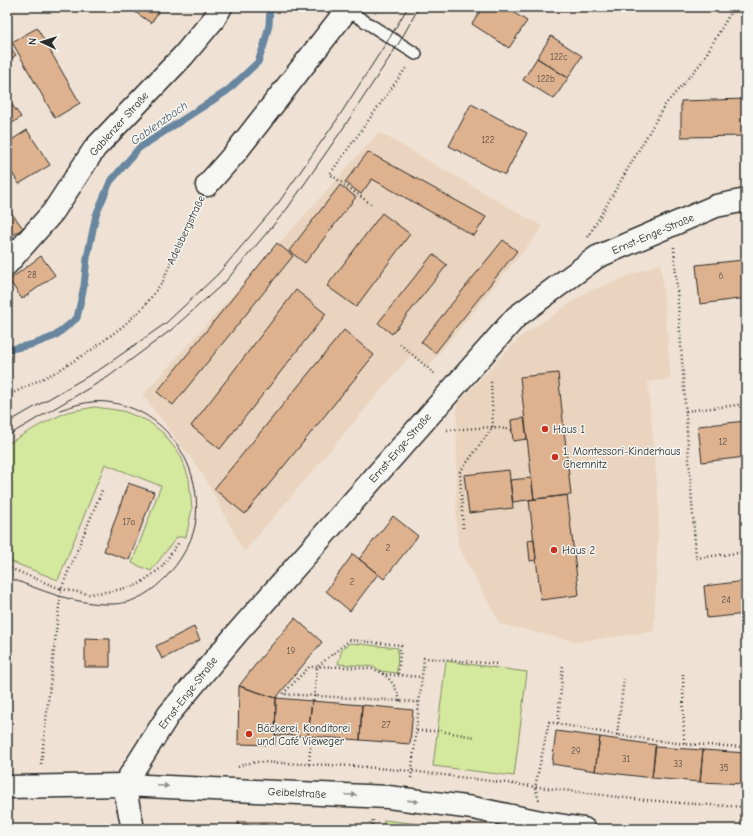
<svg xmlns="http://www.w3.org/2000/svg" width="753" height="836" viewBox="0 0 753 836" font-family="'Comic Neue',sans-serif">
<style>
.built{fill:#ead4bf}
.green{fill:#d4e99d;stroke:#808a64}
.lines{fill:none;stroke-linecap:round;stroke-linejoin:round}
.stream{stroke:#68869f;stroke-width:7}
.building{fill:#deb28e;stroke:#2b2b2b}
.service-casing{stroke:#2b2b2b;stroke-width:14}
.minor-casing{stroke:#2b2b2b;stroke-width:25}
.tertiary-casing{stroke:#2b2b2b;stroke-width:25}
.path{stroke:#2b2b2b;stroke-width:2.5;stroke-dasharray:1 3;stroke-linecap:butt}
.service{stroke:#f6f6f2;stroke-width:11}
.minor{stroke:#f6f6f2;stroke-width:22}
.tertiary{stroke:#f6f6f2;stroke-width:22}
.tram{stroke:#2b2b2b;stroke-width:1}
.oneway{fill:#90908e}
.poi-dot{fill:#c8321e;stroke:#f6f6f2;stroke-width:1.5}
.labels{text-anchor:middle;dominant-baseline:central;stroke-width:3;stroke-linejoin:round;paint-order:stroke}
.number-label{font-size:9px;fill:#584d44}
.street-label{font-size:11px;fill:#2b2b2b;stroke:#f6f6f2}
.poi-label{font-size:11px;fill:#2b2b2b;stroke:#f6f6f2;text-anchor:start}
.water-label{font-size:12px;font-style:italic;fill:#4a5865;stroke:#f6f6f2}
</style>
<rect width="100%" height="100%" fill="#efe2d4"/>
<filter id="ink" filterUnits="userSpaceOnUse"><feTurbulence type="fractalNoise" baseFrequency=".025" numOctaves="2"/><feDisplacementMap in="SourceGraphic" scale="8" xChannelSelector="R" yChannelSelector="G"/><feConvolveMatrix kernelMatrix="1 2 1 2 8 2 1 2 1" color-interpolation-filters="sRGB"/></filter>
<g filter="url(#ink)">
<path class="built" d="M 379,132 L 543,227 L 428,367 L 411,355 L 244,552 L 204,476 L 143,395 Z
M 661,263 L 671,379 L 648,382 L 659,509 L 654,631 L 577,642 L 500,624 L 458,546 L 456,521 L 457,404 L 520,337 L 587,292 Z"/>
<path class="green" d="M 95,407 L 123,411 L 148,421 L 163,433 L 181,456 L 189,479 L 192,509 L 186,537 L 177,537 L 151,571 L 132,563 L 161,486 L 105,464 L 58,580 L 7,560 L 7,444 L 40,425 L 67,412 Z
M 350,643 L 398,648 L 397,673 L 381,671 L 373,667 L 366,666 L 338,664 L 342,649 Z
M 446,661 L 527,672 L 514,776 L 433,766 Z
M 384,820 L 444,827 L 444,829 L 383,829 Z"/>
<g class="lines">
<path class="stream" d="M 7,350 L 34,344 L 55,336 L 77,318 L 84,286 L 87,258 L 96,215 L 110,182 L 139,148 L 227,91 L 258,62 L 264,45 L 269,25 L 270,7"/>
</g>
<path class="building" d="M 128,7 L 162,7 L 151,23 Z
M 483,7 L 505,7 L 527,21 L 509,48 L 472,24 Z
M 37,28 L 80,103 L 55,118 L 12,42 Z
M 551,36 L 582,56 L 568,78 L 537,58 Z
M 7,43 L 16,55 L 7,62 Z
M 537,58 L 568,78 L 554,99 L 523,80 Z
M 7,98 L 21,117 L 7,127 Z
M 746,99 L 746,136 L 681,137 L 681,101 Z
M 471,104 L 527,133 L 505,175 L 449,146 Z
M 27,130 L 50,165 L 19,184 L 7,165 L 7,143 Z
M 368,152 L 486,217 L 474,236 L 372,179 L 361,194 L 345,182 Z
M 340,185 L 356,197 L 305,263 L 289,251 Z
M 7,207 L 23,228 L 7,240 Z
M 382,213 L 410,234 L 356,307 L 327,286 Z
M 503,240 L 517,251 L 435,353 L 421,342 Z
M 277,243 L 293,256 L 173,405 L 157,392 Z
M 433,254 L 447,265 L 392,334 L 378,323 Z
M 41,256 L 55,275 L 22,299 L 9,280 Z
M 746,259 L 746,287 L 743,260 Z
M 743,260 L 746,298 L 700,304 L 696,265 Z
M 296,290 L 326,314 L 220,449 L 191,426 Z
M 344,330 L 374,355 L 245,514 L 214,489 Z
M 558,373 L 571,495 L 534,499 L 520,377 Z
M 524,418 L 527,439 L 513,441 L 511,420 Z
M 746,421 L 746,457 L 702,462 L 698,426 Z
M 509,470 L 513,508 L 469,513 L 464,475 Z
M 531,478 L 534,499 L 513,502 L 510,480 Z
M 128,483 L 154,492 L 129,560 L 104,551 Z
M 567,495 L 579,595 L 541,600 L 529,500 Z
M 393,516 L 418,536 L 384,579 L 359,559 Z
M 534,539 L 536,560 L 530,561 L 528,540 Z
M 353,554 L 378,574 L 350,611 L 326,591 Z
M 746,581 L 746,614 L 707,618 L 704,586 Z
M 295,618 L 322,642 L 276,698 L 239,686 L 259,660 Z
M 194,627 L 200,640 L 162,659 L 156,646 Z
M 85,638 L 110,639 L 110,667 L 85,667 Z
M 239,686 L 276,698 L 275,745 L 238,744 Z
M 276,698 L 312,701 L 308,736 L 275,735 Z
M 312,701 L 362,705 L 360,740 L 308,736 Z
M 362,705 L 413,710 L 410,744 L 360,740 Z
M 556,731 L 600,737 L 595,771 L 552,764 Z
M 600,737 L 656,745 L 652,778 L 595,771 Z
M 655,747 L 703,750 L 700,782 L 652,778 Z
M 703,750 L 746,753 L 746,784 L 700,782 Z
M 238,822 L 276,822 L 276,829 L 238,829 Z"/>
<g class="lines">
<defs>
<path id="service" d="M 347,10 L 416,54"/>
<path id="minor" d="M 207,185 L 236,152 L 349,7
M 7,264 L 53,212 L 95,148 L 183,56 L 214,19 L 221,7
M 124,785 L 169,714 L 238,632 L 516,317 L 597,257 L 716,206 L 746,200
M 124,785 L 388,797 L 473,808 L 546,823 L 584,829
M 124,785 L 133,829"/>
<path id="tertiary" d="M 7,787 L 124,785"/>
</defs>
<use href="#service" class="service-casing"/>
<use href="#minor" class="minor-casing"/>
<use href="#tertiary" class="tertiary-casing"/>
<path class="path" d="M 371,204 L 330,174 L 406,68
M 588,237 L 665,105 L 701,63 L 734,7
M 674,247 L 696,558 L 746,552
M 400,344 L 436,375
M 7,396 L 56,372 L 93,349 L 123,326 L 143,308 L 163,281 L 189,219 L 197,203
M 686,411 L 746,404
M 447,430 L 493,427 L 512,430
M 463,528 L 460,472 L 493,427 L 491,379
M 7,567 L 61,589 L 103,488
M 382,674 L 422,677
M 683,674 L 684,744
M 314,701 L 317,667 L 350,640 L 401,645 L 398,675
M 400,701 C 397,686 386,671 371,669 C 363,668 356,668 349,667 C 336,667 322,666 309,667 L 283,694 L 419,702
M 558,723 L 563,664
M 417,731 L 440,731 L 475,737
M 617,735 L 624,679
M 41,764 L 61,589 L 89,594 L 113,591 L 138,585 L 161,568 L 179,542
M 309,764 L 311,736
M 238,767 L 244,764 L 258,762 L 353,766 L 411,771 L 634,799 L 694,804 L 746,807
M 411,778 L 424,658 L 497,664
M 539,800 L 535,787 L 549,722 L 617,735 L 684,744 L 746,747
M 372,829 L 373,819"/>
<use href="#service" class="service"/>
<use href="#minor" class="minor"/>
<use href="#tertiary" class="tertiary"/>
<path class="tram" d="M 7,423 L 102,368 L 166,323 L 218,274 L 279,202 L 336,121 L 390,37 L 408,7
M 7,436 L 108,377 L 171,330 L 226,281 L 287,209 L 344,127 L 399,43 L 419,7
M 7,577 C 41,590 75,605 112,604 C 134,604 153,591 167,576 C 179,563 191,544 195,526 C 205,468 167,409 107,402 C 91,400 75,405 60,410"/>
</g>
<defs><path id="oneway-solid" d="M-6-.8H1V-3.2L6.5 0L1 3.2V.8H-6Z"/></defs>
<g class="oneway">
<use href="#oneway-solid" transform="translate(163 786) rotate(3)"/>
<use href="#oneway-solid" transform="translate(351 795) rotate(3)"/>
<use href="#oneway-solid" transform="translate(413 801) rotate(7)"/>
</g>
</g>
<g class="poi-dot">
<circle cx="545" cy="429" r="4"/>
<circle cx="555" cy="457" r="4"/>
<circle cx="554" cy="550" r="4"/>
<circle cx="249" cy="734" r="4"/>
</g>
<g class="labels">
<g class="number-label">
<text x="559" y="57">122c</text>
<text x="546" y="79">122b</text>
<text x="488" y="140">122</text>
<text x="32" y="275">28</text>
<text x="721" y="276">6</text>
<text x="723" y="442">12</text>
<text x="129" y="522">17a</text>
<text x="388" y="548">2</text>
<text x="352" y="582">2</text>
<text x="726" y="600">24</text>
<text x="291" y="651">19</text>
<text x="386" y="725">27</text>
<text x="576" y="751">29</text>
<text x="626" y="759">31</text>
<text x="678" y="764">33</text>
<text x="724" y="768">35</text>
</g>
<g class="street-label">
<text transform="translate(119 124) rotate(-48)">Gablenzer Straße</text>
<text transform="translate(186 230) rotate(-65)">Adelsbergstraße</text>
<text transform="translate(653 234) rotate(-23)">Ernst-Enge-Straße</text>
<text transform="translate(400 448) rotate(-49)">Ernst-Enge-Straße</text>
<text transform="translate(188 693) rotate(-52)">Ernst-Enge-Straße</text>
<text transform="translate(297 793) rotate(3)">Geibelstraße</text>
</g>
<g class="poi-label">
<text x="553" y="429">Haus 1</text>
<text x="563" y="451">1. Montessori-Kinderhaus<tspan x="563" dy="13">Chemnitz</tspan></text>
<text x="562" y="550">Haus 2</text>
<text x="257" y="728">Bäckerei, Konditorei<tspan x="257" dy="13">und Café Vieweger</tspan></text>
</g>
<g class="water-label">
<text transform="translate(159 123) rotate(-35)">Gablenzbach</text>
</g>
</g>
<rect width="753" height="836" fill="none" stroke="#f6f6f2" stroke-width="24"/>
<rect x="12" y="12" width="729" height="812" fill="none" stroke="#2b2b2b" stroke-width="1.5" filter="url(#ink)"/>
<g transform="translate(42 42) rotate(274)" stroke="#f6f6f2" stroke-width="3" paint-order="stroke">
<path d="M0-3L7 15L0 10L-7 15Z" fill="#2b2b2b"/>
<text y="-6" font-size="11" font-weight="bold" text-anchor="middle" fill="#2b2b2b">N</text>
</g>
</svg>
